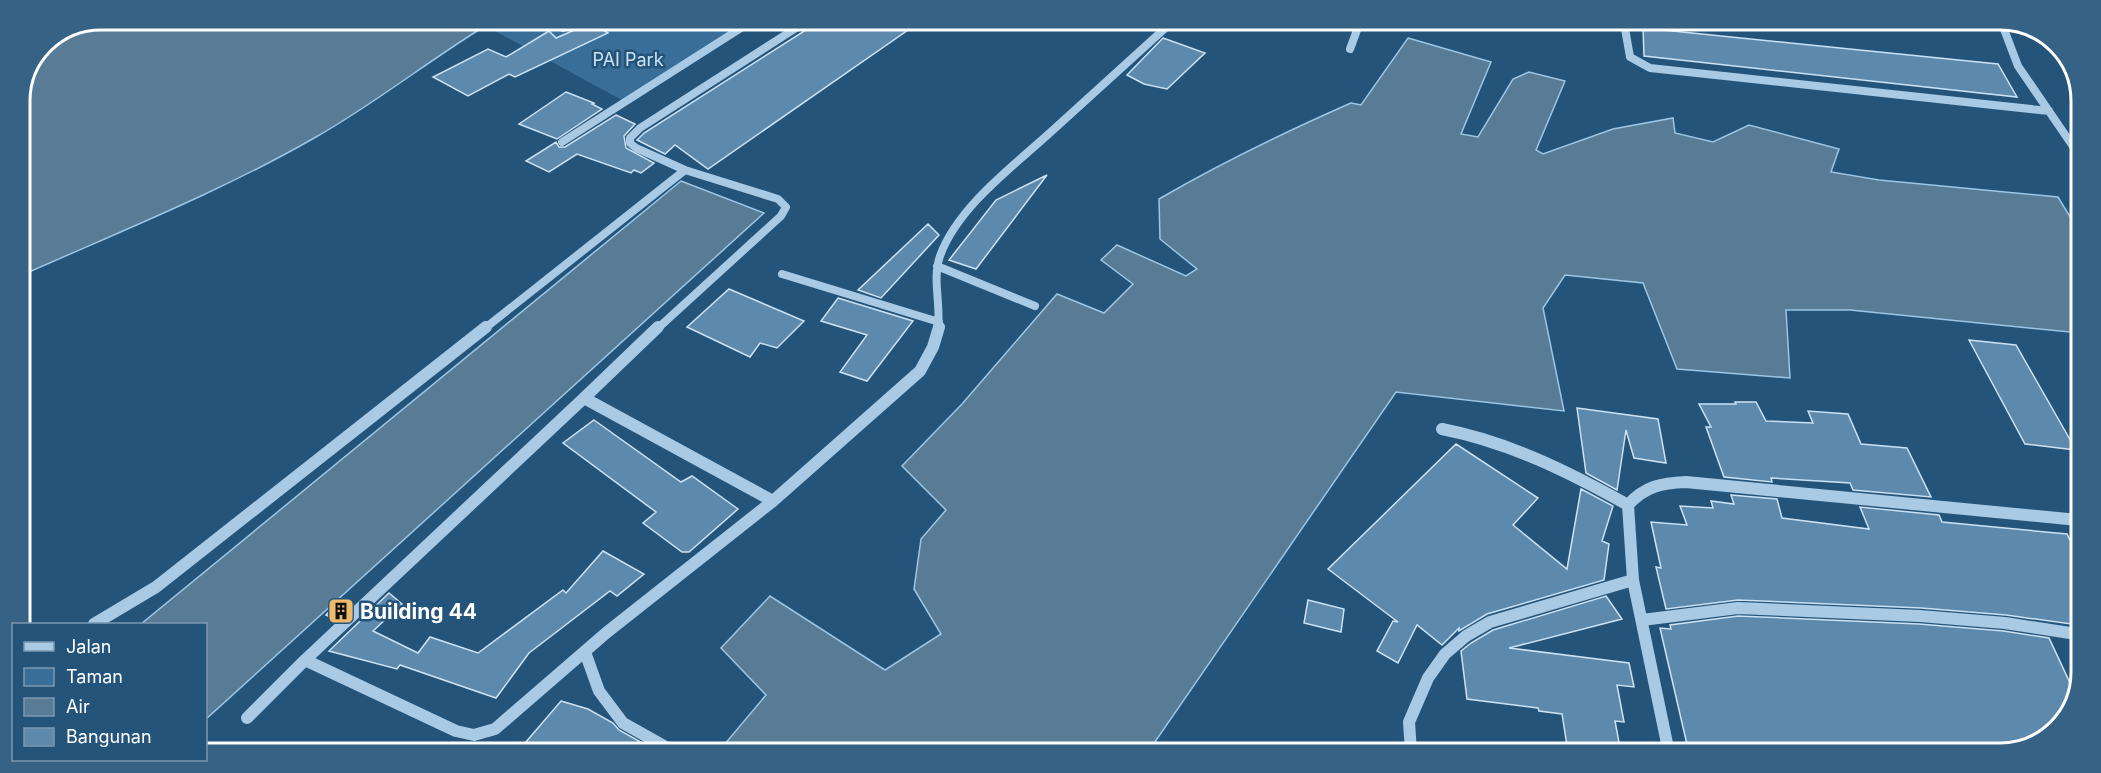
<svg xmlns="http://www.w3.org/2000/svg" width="2101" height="773" viewBox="0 0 2101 773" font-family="Inter,sans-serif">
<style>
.green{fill:#386e98}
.water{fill:#587b96;stroke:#9cc6e5;stroke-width:1.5}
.building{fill:#5d89ac;stroke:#cbe2f4;stroke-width:1.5}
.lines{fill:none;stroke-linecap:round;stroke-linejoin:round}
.minor-far1{stroke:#a8cae4;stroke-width:8}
.minor{stroke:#a8cae4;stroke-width:12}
.labels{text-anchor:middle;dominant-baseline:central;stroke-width:5;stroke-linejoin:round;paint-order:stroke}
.far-park-label{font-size:18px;fill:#cbe2f4;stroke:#25547a}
.poi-label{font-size:21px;font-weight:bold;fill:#fff;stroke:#25547a;text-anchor:start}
.rim{fill:none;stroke:#fff;stroke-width:3}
</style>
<rect width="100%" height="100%" fill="#25547a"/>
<path class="green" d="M 515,20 L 759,21 L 629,104 L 495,31 Z"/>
<path class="water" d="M 101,20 L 495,20 C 434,56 378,102 316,137 C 222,191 119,232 20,276 L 20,96 L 44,43 Z
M 1408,38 L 1491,62 L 1461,134 L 1478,137 L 1513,79 L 1529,72 L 1565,81 L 1536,150 L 1543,154 L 1613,129 L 1673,118 L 1675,133 L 1713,142 L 1749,125 L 1839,149 L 1831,172 L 1879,180 L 2058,197 L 2080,233 L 2080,333 L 1850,310 L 1786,310 L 1790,378 L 1677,369 L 1643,283 L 1565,275 L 1543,308 L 1564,411 L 1396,392 L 1148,752 L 719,751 L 766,695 L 721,648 L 770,596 L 885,670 L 941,634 L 914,589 L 921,539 L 946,510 L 902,466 L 962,404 L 1057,294 L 1104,313 L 1133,284 L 1101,260 L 1117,245 L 1186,276 L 1197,269 L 1160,239 L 1159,199 C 1221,163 1285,132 1351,103 L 1361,105 Z
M 681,181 L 764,213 L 206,719 L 206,624 L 141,624 Z"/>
<path class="building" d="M 586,21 L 589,21 L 608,33 L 515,77 L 509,74 L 468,96 L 433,77 L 488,49 L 506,57 L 549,31 L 556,38 L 582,27 Z
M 820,21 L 921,21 L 708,169 L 675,145 L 665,154 L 637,140 L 644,133 Z
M 1643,28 L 1998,64 L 2017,97 L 1644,56 Z
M 1163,38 L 1205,53 L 1167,89 L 1144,84 L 1127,75 Z
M 566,92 L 594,103 L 592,104 L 602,109 L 557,139 L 519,124 Z
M 616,115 L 635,124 L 624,136 L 626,148 L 654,163 L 641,173 L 634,170 L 631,173 L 577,154 L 549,172 L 526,161 L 556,142 L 559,147 L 565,147 Z
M 1047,175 L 976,269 L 949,260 L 996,200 Z
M 928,224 L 939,235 L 881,298 L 858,290 Z
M 729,289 L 804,321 L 777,348 L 760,343 L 750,357 L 687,327 Z
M 838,298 L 913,321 L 867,381 L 840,372 L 867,335 L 821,321 Z
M 1969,340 L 2016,345 L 2076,450 L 2025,444 Z
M 1735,402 L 1756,402 L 1766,421 L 1813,423 L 1808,411 L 1848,414 L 1861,444 L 1907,448 L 1931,497 L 1853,490 L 1850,483 L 1771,478 L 1772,482 L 1724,477 L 1706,427 L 1711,427 L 1699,404 L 1736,404 Z
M 1577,408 L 1658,419 L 1666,463 L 1634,458 L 1626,430 L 1617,490 L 1586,473 Z
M 594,420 L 681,482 L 692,476 L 738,509 L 689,552 L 682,552 L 643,523 L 656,512 L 563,443 Z
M 1456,444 L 1538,498 L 1513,525 L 1567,569 L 1581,489 L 1613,506 L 1602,541 L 1609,544 L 1604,580 L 1487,614 L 1459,631 L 1459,628 L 1442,645 L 1417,625 L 1398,663 L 1377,651 L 1393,621 L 1398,622 L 1328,569 Z
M 1731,495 L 1777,499 L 1782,518 L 1869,529 L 1860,507 L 1939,515 L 1942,522 L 2067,534 L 2078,556 L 2078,625 L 2006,615 L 1921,608 L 1738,600 L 1666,609 L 1656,567 L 1661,568 L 1651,522 L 1687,525 L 1680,506 L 1713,508 L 1711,501 L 1734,504 Z
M 603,551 L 644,574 L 617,596 L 610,591 L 529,653 L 496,698 L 400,665 L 397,669 L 329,651 L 389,593 L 402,604 L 373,631 L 418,653 L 430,637 L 478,653 L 563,590 L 566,593 Z
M 1606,596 L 1622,619 L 1509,648 L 1629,663 L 1634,687 L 1617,685 L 1624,722 L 1615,721 L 1621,753 L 1568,752 L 1562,714 L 1539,711 L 1538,708 L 1467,699 L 1461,651 L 1471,643 L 1493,630 Z
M 340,600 L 351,605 L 336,620 L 326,615 Z
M 1308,600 L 1344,609 L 1341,632 L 1304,623 Z
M 1738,616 L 1919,624 L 2004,631 L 2049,638 L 2077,698 L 2045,740 L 2000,753 L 1689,753 L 1660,628 L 1671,629 L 1670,625 Z
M 561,701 L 588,709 L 613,723 L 619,730 L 655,750 L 519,750 Z"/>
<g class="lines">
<path class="minor-far1" d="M 1624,23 L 1630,57 L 1650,68 L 2049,111
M 2002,24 L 2018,66 L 2081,158
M 563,28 L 579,21
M 1350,49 L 1360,22
M 562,142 L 752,21
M 685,170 L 636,148 L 630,143 L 630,138 L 640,128 L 807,21
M 937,266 L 1035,306
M 782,274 L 939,322
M 484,329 L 685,170 L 778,199 L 786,207 L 781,216 L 657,329
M 938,329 C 941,304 932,279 940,256 C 958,206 1015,165 1053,130 C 1093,94 1132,58 1172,22"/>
<path class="minor" d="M 658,327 L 584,398 L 773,501
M 1442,429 C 1509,442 1569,472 1628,505
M 1642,620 L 1738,608 L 1920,616 L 2005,623 L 2070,633
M 94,624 L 156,587 L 486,327
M 585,652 L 599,691 L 623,723 L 671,750
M 305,660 L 456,731 L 474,735 L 495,729 L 606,633 L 773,501 L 920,371 L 933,347 L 939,327
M 247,718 L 305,660 L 584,398
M 1411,752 L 1409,722 L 1428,678 L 1445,654 L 1466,636 L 1490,622 L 1633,580
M 1669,753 L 1633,580 L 1628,505 C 1645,486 1662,483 1686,482 L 2078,520"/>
</g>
<defs>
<symbol id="building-square" viewBox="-11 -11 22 22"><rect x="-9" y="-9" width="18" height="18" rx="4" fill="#eeba6c" stroke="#25547a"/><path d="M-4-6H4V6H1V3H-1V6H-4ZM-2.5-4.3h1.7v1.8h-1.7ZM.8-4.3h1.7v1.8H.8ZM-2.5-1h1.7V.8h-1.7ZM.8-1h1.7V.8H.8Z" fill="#111"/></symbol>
</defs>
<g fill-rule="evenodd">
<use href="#building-square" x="326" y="596" width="30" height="30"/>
</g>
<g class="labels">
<g class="far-park-label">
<text x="628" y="59">PAI Park</text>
</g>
<g class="poi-label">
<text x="360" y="611">Building 44</text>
</g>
</g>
<path d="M0 0H2101V773H0ZM101 30H2000A71 71 0 0 1 2071 101V672A71 71 0 0 1 2000 743H101A71 71 0 0 1 30 672V101A71 71 0 0 1 101 30Z" fill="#366285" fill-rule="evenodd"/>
<path class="rim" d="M101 30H2000A71 71 0 0 1 2071 101V672A71 71 0 0 1 2000 743H101A71 71 0 0 1 30 672V101A71 71 0 0 1 101 30Z"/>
<rect x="12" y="623" width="195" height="138" fill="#25547a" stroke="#7c98af" stroke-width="1.5"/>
<rect x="24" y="642" width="30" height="9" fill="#a8cae4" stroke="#7c98af" stroke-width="1.5"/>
<text x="66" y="653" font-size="18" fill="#ffffff">Jalan</text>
<rect x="24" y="668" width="30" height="18" fill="#386e98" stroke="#7c98af" stroke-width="1.5"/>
<text x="66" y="683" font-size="18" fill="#ffffff">Taman</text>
<rect x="24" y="698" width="30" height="18" fill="#587b96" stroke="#7c98af" stroke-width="1.5"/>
<text x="66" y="713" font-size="18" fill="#ffffff">Air</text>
<rect x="24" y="728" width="30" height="18" fill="#5d89ac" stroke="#7c98af" stroke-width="1.5"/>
<text x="66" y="743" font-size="18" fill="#ffffff">Bangunan</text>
</svg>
